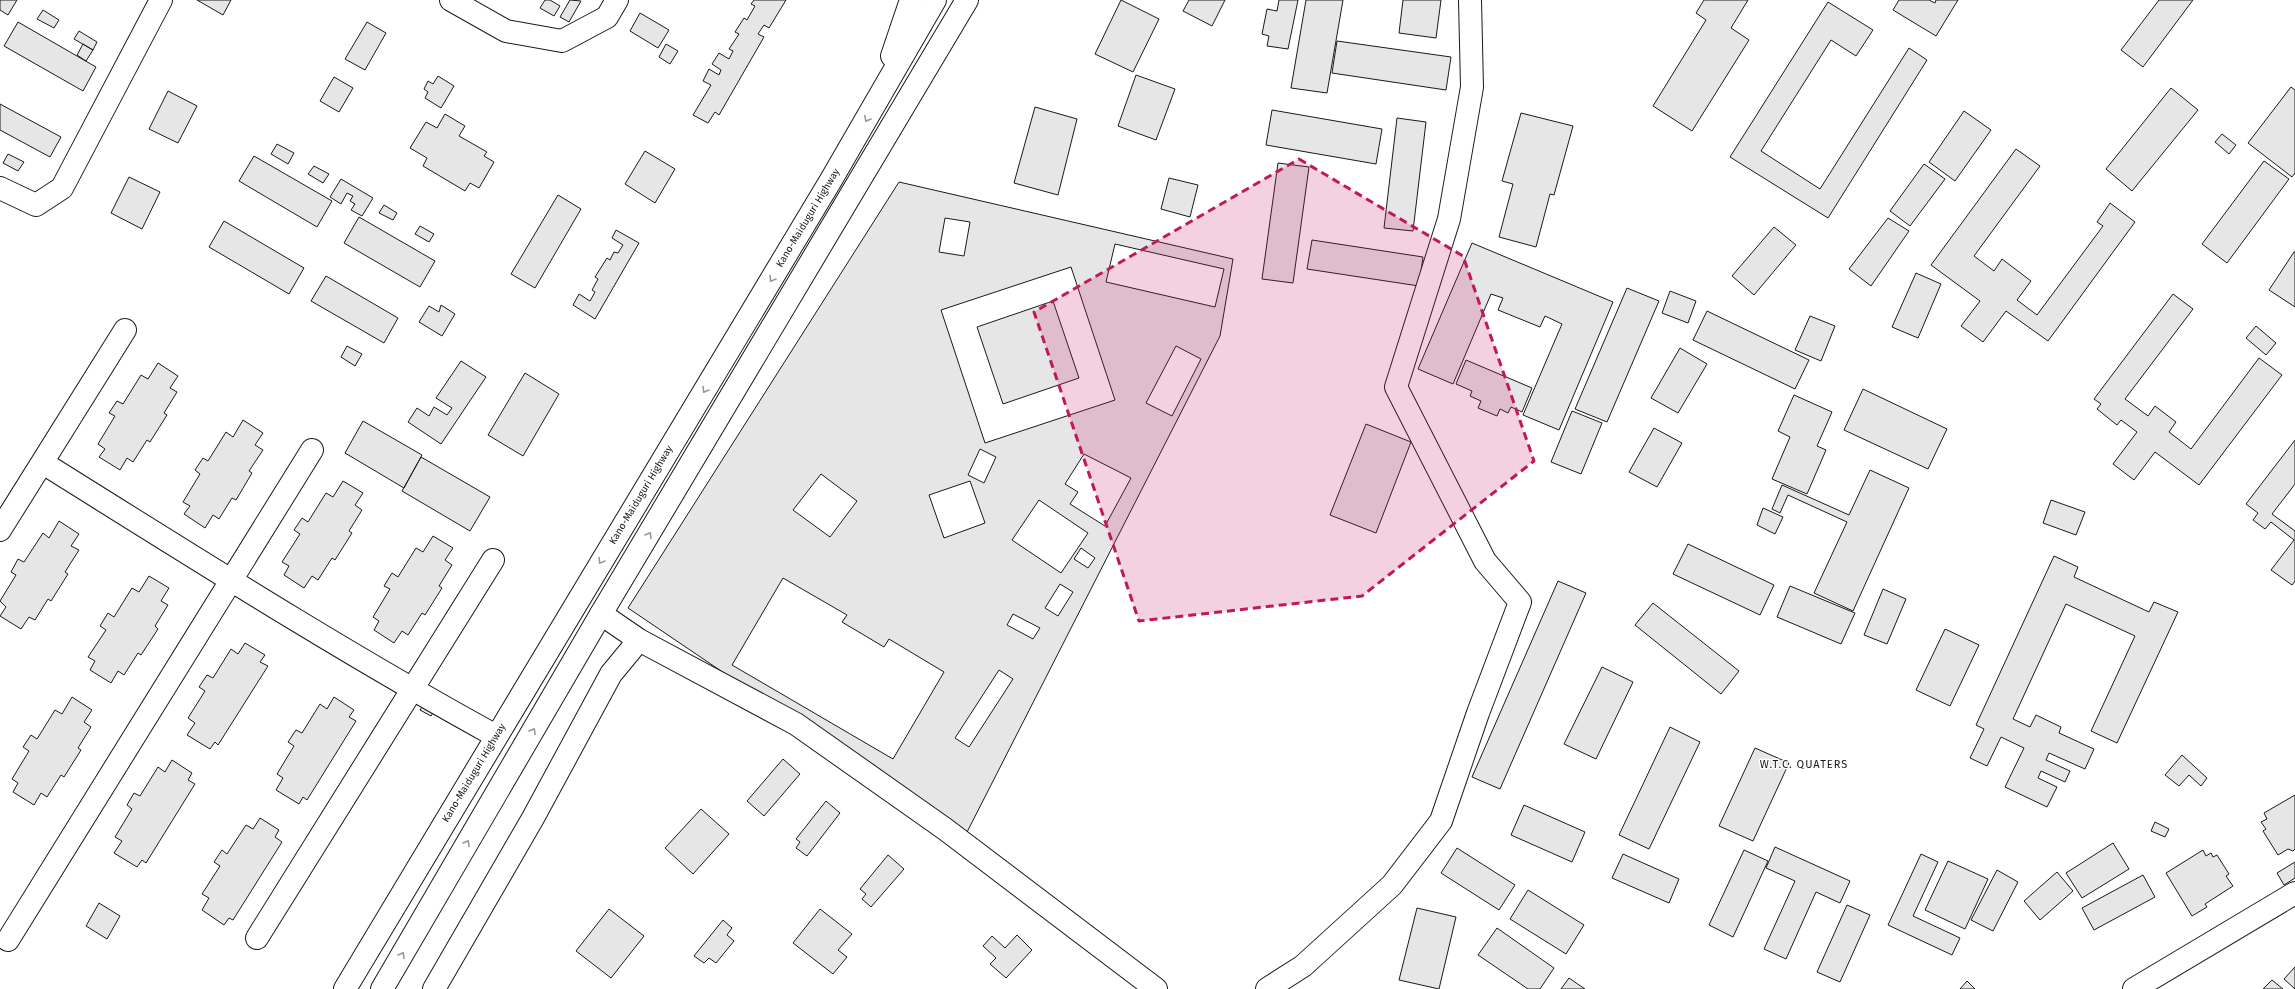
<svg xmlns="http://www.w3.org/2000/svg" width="2295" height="989" viewBox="0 0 2295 989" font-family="'Fira Sans',sans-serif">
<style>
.building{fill:#e6e6e6;stroke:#1a1a1a;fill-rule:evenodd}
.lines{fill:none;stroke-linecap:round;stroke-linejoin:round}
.minor-casing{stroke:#1a1a1a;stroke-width:24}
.highway-casing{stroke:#1a1a1a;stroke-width:24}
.minor{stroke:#fff;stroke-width:22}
.highway{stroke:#fff;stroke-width:22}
.oneway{stroke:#989898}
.marked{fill:#c2185b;fill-opacity:0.2;stroke:#c2185b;stroke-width:3;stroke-dasharray:8 5;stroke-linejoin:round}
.labels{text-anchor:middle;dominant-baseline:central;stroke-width:3;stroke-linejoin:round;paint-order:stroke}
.street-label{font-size:10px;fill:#1a1a1a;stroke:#fff}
.neighbourhood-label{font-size:11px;letter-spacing:1px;fill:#1a1a1a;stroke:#fff}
</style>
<rect width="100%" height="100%" fill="#fff"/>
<path class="building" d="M 0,0 L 17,0 L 8,15 L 0,10 Z
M 197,0 L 231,0 L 223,15 Z
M 545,0 L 550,0 L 560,6 L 554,16 L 540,8 Z
M 570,0 L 581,1 L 569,22 L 560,17 Z
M 754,0 L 786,0 L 769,28 L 764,25 L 758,34 L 764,37 L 719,115 L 715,112 L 708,123 L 693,115 L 711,85 L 703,81 L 709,69 L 719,75 L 721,70 L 712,64 L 719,53 L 729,59 L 733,51 L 729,49 L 739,34 L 735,32 L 744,18 L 747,20 L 755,6 L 751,4 Z
M 1121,0 L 1159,19 L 1133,72 L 1095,54 Z
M 1189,0 L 1225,0 L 1212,26 L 1183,11 Z
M 1279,0 L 1298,0 L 1288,49 L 1267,46 L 1269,36 L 1262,34 L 1267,9 L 1277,11 Z
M 1306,0 L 1343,0 L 1327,93 L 1291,88 Z
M 1403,0 L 1441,0 L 1436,38 L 1399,33 Z
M 1704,0 L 1748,0 L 1731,28 L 1749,40 L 1692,131 L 1653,106 L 1706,20 L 1696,13 Z
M 1899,0 L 1929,0 L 1935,3 L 1936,0 L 1958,0 L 1936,36 L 1893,10 Z
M 2159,0 L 2193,0 L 2143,67 L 2121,50 Z
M 1828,2 L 1873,30 L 1856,56 L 1831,40 L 1761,151 L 1820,189 L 1909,48 L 1927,60 L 1828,218 L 1730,157 Z
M 43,10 L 59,20 L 54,28 L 37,19 Z
M 640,13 L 669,30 L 658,48 L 630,31 Z
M 18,22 L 96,67 L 83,91 L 4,46 Z
M 367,22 L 386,33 L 365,70 L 345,59 Z
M 79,31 L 97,42 L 93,50 L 74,39 Z
M 1337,41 L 1451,57 L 1446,90 L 1332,73 Z
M 83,44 L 93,50 L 86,61 L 77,55 Z
M 666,44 L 678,51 L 670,64 L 659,57 Z
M 1136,75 L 1175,89 L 1156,140 L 1118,126 Z
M 438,76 L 454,86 L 441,108 L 425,98 L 428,92 L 424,89 L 428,81 L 433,84 Z
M 334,77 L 353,88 L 339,112 L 320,101 Z
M 2291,87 L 2295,90 L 2295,173 L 2292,177 L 2248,143 Z
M 2171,88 L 2198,110 L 2132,191 L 2106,169 Z
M 168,91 L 197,106 L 178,143 L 149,129 Z
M 0,104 L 61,137 L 50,157 L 0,130 Z
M 1035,107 L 1077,119 L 1058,195 L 1014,183 Z
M 1272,110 L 1382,129 L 1376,164 L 1266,145 Z
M 1964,111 L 1991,130 L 1955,181 L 1929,162 Z
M 1521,113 L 1573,126 L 1554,195 L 1550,194 L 1536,247 L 1499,237 L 1513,184 L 1502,181 Z
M 445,114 L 465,126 L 459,136 L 487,152 L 484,156 L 494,162 L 479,188 L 470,183 L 465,191 L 423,166 L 427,158 L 410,148 L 426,122 L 437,128 Z
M 1397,118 L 1426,122 L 1413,231 L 1384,228 Z
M 2222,134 L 2236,145 L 2229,154 L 2215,142 Z
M 277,144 L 294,153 L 288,164 L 271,154 Z
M 2016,149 L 2040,166 L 1974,256 L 1994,271 L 2002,259 L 2031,281 L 2017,300 L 2037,315 L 2103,226 L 2097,222 L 2110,203 L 2135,222 L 2048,341 L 2006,311 L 1983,342 L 1961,326 L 1980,301 L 1931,265 Z
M 645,151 L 675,169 L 655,203 L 625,184 Z
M 8,154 L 24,162 L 18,171 L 3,163 Z
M 254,156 L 332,201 L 317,227 L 239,181 Z
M 2264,161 L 2289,179 L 2227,263 L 2202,244 Z
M 1278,163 L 1309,167 L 1293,283 L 1262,279 Z
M 1924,164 L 1945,179 L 1910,226 L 1890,211 Z
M 314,166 L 329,174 L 323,183 L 308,174 Z
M 129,177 L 160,192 L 142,229 L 111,213 Z
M 1169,178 L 1198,185 L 1190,217 L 1161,209 Z
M 341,179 L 373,198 L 362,216 L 351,210 L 355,204 L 350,201 L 353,196 L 347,193 L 341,204 L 330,197 Z
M 899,182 L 1233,259 L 1220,336 L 965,836 L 628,608 Z
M 558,195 L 581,209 L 535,288 L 511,274 Z
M 384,205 L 397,213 L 393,220 L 379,213 Z
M 359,217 L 435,261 L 420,287 L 344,243 Z
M 945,218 L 970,222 L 964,256 L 939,252 Z
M 1888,218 L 1909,231 L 1871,286 L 1849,269 Z
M 224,221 L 304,268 L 289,294 L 209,247 Z
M 420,226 L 434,234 L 429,242 L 415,234 Z
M 1774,227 L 1796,245 L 1754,295 L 1732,276 Z
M 616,230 L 639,243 L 595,319 L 573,305 L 579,294 L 590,301 L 595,292 L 592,290 L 598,279 L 595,277 L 607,258 L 610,260 L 614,252 L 618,253 L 623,245 L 612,238 Z
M 1312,240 L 1423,257 L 1419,286 L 1307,269 Z
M 1472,243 L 1613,302 L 1559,430 L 1523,415 L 1562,324 L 1545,316 L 1540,327 L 1498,310 L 1503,298 L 1491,294 L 1453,384 L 1418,369 Z
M 1115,244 L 1224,269 L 1215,307 L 1106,282 Z
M 2294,252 L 2295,252 L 2295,307 L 2269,290 Z
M 1071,267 L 1115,400 L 985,443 L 941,310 ZM 1053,301 L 1079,378 L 1003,404 L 977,327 Z
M 1916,273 L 1941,284 L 1918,338 L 1892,327 Z
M 326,276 L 398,318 L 384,343 L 311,301 Z
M 1627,288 L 1659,301 L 1607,422 L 1575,409 Z
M 1670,291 L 1696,301 L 1688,323 L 1662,313 Z
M 2173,294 L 2193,309 L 2125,399 L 2148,416 L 2155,406 L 2176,422 L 2169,432 L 2191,449 L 2259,358 L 2282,375 L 2199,485 L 2155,452 L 2134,480 L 2113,464 L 2137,432 L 2121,420 L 2117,425 L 2097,409 L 2101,404 L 2094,399 Z
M 441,305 L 455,314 L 442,336 L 419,322 L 429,306 L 439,312 Z
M 1707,311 L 1809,360 L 1795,389 L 1693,340 Z
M 1810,316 L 1835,326 L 1821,361 L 1795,350 Z
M 2256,326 L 2276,343 L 2266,355 L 2246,338 Z
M 347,346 L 362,354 L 355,366 L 341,357 Z
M 1176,346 L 1201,359 L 1172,416 L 1146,403 Z
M 1680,348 L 1707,364 L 1678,413 L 1651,398 Z
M 1466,360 L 1532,388 L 1522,412 L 1511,407 L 1508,413 L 1500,409 L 1497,416 L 1478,408 L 1481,401 L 1470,396 L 1472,391 L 1456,384 Z
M 461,361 L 486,377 L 441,444 L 408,422 L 417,408 L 429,416 L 434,407 L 447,415 L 452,408 L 436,398 Z
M 158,363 L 178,376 L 170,388 L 177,392 L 164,413 L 167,415 L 150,442 L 147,440 L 133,462 L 127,458 L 120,470 L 99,457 L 105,449 L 98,444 L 115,416 L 109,413 L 117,401 L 123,404 L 141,375 L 148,379 Z
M 525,373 L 559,394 L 523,456 L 488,435 Z
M 1863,389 L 1947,429 L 1928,469 L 1844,430 Z
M 1794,395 L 1832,412 L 1817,446 L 1826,450 L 1807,494 L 1772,479 L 1790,437 L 1778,431 Z
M 1572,411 L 1602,423 L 1581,474 L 1551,462 Z
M 243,420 L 263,433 L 255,445 L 263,450 L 249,471 L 252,473 L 236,500 L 232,498 L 219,519 L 213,515 L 205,528 L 184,514 L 190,506 L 183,502 L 200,474 L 195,470 L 203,458 L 208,461 L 226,432 L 233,437 Z
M 363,421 L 422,455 L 404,488 L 345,453 Z
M 1366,424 L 1411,442 L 1376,533 L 1330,515 Z
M 1654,428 L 1682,443 L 1657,487 L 1629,472 Z
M 2295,440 L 2295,484 L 2272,514 L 2295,531 L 2295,581 L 2292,585 L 2271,570 L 2294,540 L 2271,522 L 2265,529 L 2253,520 L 2258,513 L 2246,504 Z
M 980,449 L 996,457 L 984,483 L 968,475 Z
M 1084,454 L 1131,478 L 1105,526 L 1070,504 L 1078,492 L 1065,484 Z
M 421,457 L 490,497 L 470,531 L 402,491 Z
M 1870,470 L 1909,488 L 1853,611 L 1814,593 L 1847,522 L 1788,495 L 1780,513 L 1772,509 L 1782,485 L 1849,515 Z
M 821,474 L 857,501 L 830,537 L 793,510 Z
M 343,481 L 363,493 L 355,505 L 362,510 L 349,531 L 352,533 L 335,560 L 332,558 L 318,580 L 312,576 L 304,588 L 284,575 L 289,566 L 282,562 L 300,534 L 294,530 L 302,518 L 308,522 L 326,493 L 333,497 Z
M 970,481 L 985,523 L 944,538 L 929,495 Z
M 1039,500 L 1088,533 L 1061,573 L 1012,540 Z
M 2051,500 L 2085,512 L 2076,535 L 2043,523 Z
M 1763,508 L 1783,517 L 1775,534 L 1757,525 Z
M 59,521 L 79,534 L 71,546 L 79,550 L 65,572 L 68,574 L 51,601 L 48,599 L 35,620 L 29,617 L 21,629 L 0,616 L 6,607 L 0,601 L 16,575 L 11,572 L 18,559 L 24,562 L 43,533 L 49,538 Z
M 433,536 L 453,548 L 445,560 L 452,565 L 439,586 L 442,588 L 425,615 L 422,613 L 408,635 L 402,631 L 394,643 L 374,630 L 379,621 L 373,617 L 390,589 L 384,586 L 392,573 L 398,577 L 416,548 L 423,552 Z
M 1688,544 L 1774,585 L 1760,615 L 1673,574 Z
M 1081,548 L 1095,558 L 1088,568 L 1074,559 Z
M 2054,556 L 2078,567 L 2074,577 L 2149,612 L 2154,602 L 2178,612 L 2117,743 L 2091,731 L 2135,636 L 2066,604 L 2013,719 L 2030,727 L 2036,715 L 2061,727 L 2059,733 L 2094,749 L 2085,769 L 2049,753 L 2046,760 L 2070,771 L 2065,782 L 2041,771 L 2038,778 L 2057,787 L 2047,807 L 2005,787 L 2024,748 L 2001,737 L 1987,766 L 1970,758 L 1984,729 L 1976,725 Z
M 149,576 L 169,588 L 161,601 L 168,605 L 155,626 L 158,629 L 141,655 L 138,653 L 124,675 L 118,671 L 111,683 L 90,670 L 95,661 L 88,657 L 106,630 L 100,626 L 108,613 L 114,617 L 132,588 L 139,592 Z
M 783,578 L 847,615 L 842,622 L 884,647 L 889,639 L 944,672 L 893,759 L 732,665 Z
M 1558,581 L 1586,593 L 1500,789 L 1472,777 Z
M 1060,584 L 1073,592 L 1058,616 L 1045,608 Z
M 1790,586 L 1855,613 L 1841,644 L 1777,617 Z
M 1883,589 L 1906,599 L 1887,644 L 1864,635 Z
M 1653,603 L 1739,671 L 1721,694 L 1635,625 Z
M 1013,614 L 1040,628 L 1033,639 L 1007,625 Z
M 1945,629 L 1979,645 L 1950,706 L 1916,690 Z
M 245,643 L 265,655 L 260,662 L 268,666 L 218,745 L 215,742 L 210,749 L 187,735 L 195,723 L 188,718 L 205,691 L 199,687 L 207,675 L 213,678 L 231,649 L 238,654 Z
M 1602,667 L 1633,682 L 1596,759 L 1564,744 Z
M 999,670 L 1013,679 L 969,747 L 955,738 Z
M 72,697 L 92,710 L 84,722 L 91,727 L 78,748 L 81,750 L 64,777 L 61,775 L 47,797 L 41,793 L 34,805 L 13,792 L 18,783 L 12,779 L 29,751 L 23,747 L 31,735 L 37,739 L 55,710 L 62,714 Z
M 334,697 L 354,710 L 349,717 L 356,721 L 307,800 L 303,797 L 299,804 L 276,790 L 283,778 L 277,774 L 294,746 L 288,742 L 296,730 L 302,733 L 320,704 L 327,709 Z
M 425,702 L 436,708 L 431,716 L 420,710 Z
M 1670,727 L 1700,742 L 1649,849 L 1619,835 Z
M 1755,748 L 1789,763 L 1753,841 L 1719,826 Z
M 2182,755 L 2207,778 L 2201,786 L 2189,775 L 2179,786 L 2165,775 Z
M 783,759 L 800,774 L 764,816 L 747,801 Z
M 172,760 L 192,773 L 188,780 L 195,784 L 146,863 L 142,860 L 137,867 L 114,853 L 122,841 L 115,837 L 132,809 L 127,805 L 134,793 L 140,796 L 158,767 L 165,772 Z
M 2295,795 L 2295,849 L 2293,851 L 2288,849 L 2278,855 L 2263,831 L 2266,829 L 2261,822 L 2267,819 L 2264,813 Z
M 826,801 L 840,813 L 807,856 L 796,848 L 800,842 L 796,839 Z
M 1524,805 L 1585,832 L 1572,862 L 1511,835 Z
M 701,809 L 729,834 L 693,874 L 665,848 Z
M 260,818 L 279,830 L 275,837 L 282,842 L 233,920 L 229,918 L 224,925 L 202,910 L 209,898 L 202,894 L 220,866 L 214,862 L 222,850 L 227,854 L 246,825 L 253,829 Z
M 2155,822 L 2169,829 L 2165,837 L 2151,831 Z
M 2113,843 L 2129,869 L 2082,898 L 2066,873 Z
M 1775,847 L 1850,881 L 1840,903 L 1816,892 L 1786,959 L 1764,949 L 1795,881 L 1766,868 Z
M 1457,848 L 1515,885 L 1499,910 L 1441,873 Z
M 1744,850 L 1768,861 L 1733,937 L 1709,925 Z
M 2203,850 L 2206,856 L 2211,853 L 2213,857 L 2217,855 L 2229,874 L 2226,876 L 2233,886 L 2205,904 L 2207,907 L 2192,916 L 2166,873 Z
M 1623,854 L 1679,879 L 1669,903 L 1612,878 Z
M 1921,854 L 1938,862 L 1913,916 L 1960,938 L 1952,955 L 1888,925 Z
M 888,855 L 904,869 L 871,907 L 862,899 L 866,894 L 860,889 Z
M 1948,861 L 1988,879 L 1965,929 L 1925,910 Z
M 2295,862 L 2295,878 L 2284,885 L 2277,873 Z
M 1997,870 L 2018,882 L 1993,931 L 1971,920 Z
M 2057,872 L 2073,891 L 2040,920 L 2024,901 Z
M 2143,875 L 2155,897 L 2094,930 L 2082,908 Z
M 1528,890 L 1584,925 L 1566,954 L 1510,919 Z
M 99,903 L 120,916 L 107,939 L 86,926 Z
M 1847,905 L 1870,915 L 1840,982 L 1817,972 Z
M 1417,908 L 1456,917 L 1439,989 L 1399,980 Z
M 609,909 L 644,936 L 611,978 L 576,951 Z
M 820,909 L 852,934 L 838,950 L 847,957 L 833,974 L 793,943 Z
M 723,920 L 732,928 L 727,935 L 734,941 L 716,963 L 709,958 L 704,963 L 694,956 Z
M 1497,928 L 1554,968 L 1540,989 L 1528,989 L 1478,955 Z
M 1017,935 L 1032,950 L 1006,978 L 990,964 L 996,958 L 983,946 L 992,936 L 1005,948 Z
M 2295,967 L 2295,989 L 2284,979 Z
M 1569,978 L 1585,989 L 1561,989 Z
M 2272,980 L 2283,989 L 2263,989 Z
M 1967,981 L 1975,989 L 1960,989 Z"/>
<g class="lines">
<defs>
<path id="minor" d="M 451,0 L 506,31 L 562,41 L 607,17 L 617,0
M 0,188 L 36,205 L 62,188 L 161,0
M 43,463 C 192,556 341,651 496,736
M 0,530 L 125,330
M 601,614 L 639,640 L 796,724 L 945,829 L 1156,989
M 257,938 L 493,560
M 8,940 L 312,450
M 434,989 L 533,818 L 611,674 L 639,640
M 1267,989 L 1303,966 L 1392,885 L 1441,821 L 1478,713 L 1520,602 L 1485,561 L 1396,387 L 1449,219 L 1472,87 L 1470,0
M 2134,989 L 2295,893"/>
<path id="highway" d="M 892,56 L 911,0
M 345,989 L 831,180 L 935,0
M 382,989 L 601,614 L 967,0"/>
</defs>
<use href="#minor" class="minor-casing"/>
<use href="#highway" class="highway-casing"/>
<use href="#minor" class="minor"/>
<use href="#highway" class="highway"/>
</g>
<defs><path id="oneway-chevron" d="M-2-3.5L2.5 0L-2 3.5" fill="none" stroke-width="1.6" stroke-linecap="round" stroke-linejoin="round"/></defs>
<g class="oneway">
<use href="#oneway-chevron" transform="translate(867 119) rotate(120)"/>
<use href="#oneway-chevron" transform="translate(772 279) rotate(121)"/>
<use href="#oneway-chevron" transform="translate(705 390) rotate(121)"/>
<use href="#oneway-chevron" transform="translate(649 535) rotate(-59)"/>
<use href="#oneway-chevron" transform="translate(601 561) rotate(121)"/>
<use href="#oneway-chevron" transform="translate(533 731) rotate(-60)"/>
<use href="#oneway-chevron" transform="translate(467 843) rotate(-60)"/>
<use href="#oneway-chevron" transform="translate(402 955) rotate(-60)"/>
</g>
<path class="marked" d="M 1299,159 L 1463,256 L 1534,461 L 1362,596 L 1139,621 L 1034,312 Z"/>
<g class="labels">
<g class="street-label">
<text transform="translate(808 218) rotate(-59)">Kano-Maiduguri Highway</text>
<text transform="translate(641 495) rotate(-59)">Kano-Maiduguri Highway</text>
<text transform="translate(474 773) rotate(-59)">Kano-Maiduguri Highway</text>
</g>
<g class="neighbourhood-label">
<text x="1804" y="764">W.T.C. QUATERS</text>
</g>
</g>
</svg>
